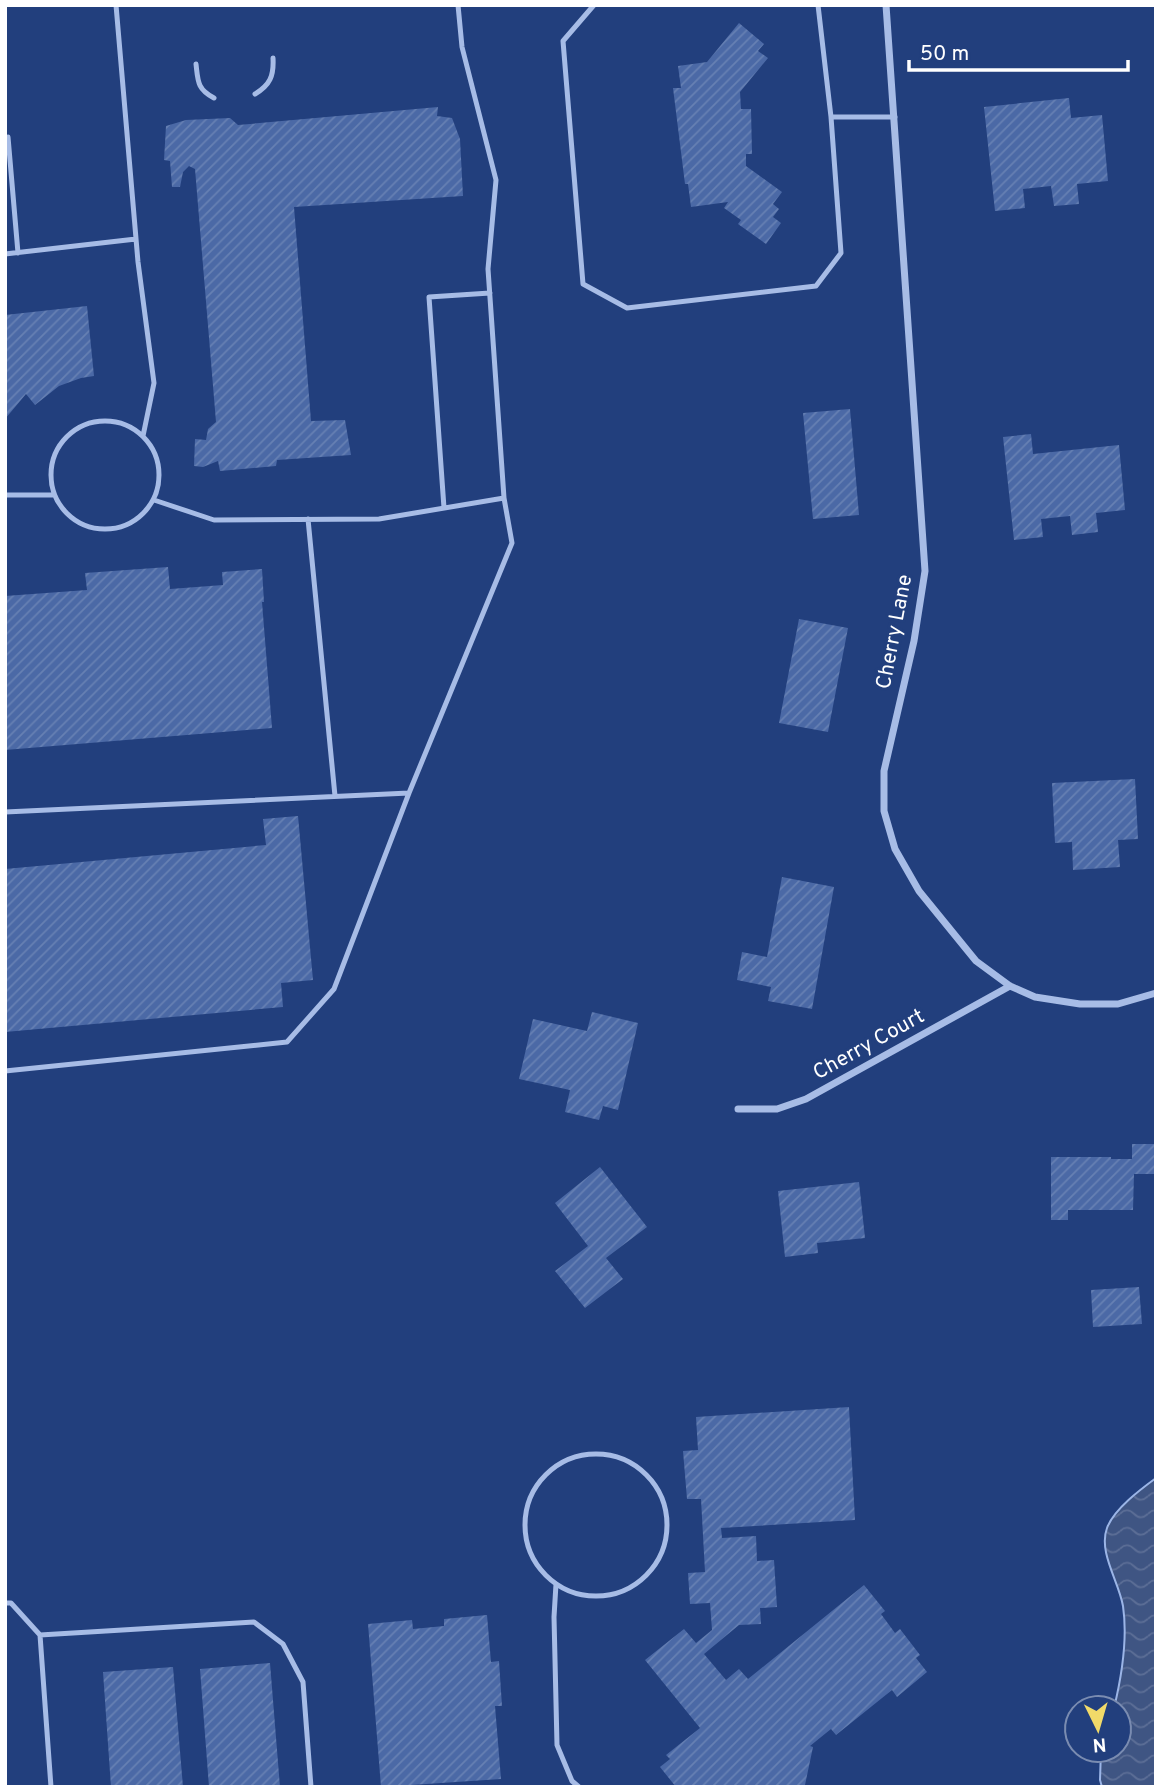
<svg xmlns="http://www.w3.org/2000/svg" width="1161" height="1792" viewBox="0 0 1161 1792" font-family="Overpass,sans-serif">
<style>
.water{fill:url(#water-waves);stroke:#9bb5e7;stroke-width:2}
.building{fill:url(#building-hatch)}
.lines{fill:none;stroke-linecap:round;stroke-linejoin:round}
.lane{stroke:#a7bce6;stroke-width:5}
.street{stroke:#a7bce6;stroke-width:7}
.labels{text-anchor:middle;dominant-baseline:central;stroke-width:6;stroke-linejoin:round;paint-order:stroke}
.street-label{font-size:21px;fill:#fff;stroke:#223f7d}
</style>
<defs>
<pattern id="water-waves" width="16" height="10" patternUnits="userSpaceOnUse" patternTransform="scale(1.75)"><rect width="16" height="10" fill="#3f5583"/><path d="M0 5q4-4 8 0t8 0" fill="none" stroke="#5c6e96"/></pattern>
<pattern id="building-hatch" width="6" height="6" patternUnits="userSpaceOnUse" patternTransform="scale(1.75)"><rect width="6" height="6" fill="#4b69a6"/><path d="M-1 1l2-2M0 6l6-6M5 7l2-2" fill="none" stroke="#6680b3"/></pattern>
</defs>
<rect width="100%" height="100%" fill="#223f7d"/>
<path class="water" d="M 1156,1478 L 1156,1787 L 1102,1787 L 1100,1780 L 1101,1750 L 1119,1750 L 1119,1708 L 1114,1708 C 1122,1675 1128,1640 1123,1606 C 1119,1582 1098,1552 1107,1528 C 1114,1509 1141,1489 1156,1478 Z"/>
<path class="building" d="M 739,23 L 764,44 L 758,51 L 768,58 L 740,92 L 741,109 L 751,109 L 752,154 L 746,154 L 746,166 L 782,192 L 773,204 L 779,209 L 773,217 L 781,223 L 766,244 L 738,224 L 741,220 L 724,208 L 728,202 L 691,207 L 688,184 L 685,184 L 673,88 L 681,88 L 678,66 L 707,62 Z
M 1069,98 L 1071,118 L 1102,115 L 1108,181 L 1077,184 L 1079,204 L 1054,206 L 1051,186 L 1023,189 L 1025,208 L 995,211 L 984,107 Z
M 438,107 L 437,116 L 452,118 L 460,139 L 463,196 L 294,207 L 311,421 L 345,420 L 351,455 L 277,460 L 276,466 L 220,471 L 218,461 L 203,467 L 194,466 L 195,439 L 206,440 L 208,429 L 216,422 L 195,169 L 189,166 L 183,172 L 180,187 L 172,187 L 170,161 L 164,160 L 166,126 L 186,120 L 230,118 L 238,125 Z
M 87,306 L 94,376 L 81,378 L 59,386 L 35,405 L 26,394 L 5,419 L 5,315 Z
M 850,409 L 859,515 L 813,519 L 803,413 Z
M 1031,434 L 1033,454 L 1119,445 L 1125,510 L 1096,513 L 1098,532 L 1072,535 L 1070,516 L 1041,519 L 1043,537 L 1014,540 L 1003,437 Z
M 168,567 L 170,589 L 223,585 L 222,572 L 262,569 L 264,602 L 262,602 L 272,728 L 5,750 L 5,596 L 87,590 L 85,573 Z
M 799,619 L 848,628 L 828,732 L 779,723 Z
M 1135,779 L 1138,839 L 1118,840 L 1120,867 L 1073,870 L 1072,842 L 1055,843 L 1052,783 Z
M 298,816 L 313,980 L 281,983 L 283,1007 L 5,1032 L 5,869 L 266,845 L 263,819 Z
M 782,877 L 834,887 L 812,1009 L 768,1001 L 771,987 L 737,980 L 742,952 L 767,957 Z
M 592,1012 L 638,1023 L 618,1110 L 603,1106 L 599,1120 L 565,1112 L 570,1090 L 519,1079 L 533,1019 L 587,1031 Z
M 1132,1144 L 1156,1144 L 1156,1174 L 1134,1174 L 1133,1210 L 1068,1210 L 1068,1220 L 1051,1220 L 1051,1157 L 1111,1157 L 1111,1159 L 1132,1159 Z
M 600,1167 L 647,1227 L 606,1258 L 623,1279 L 585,1308 L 555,1271 L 588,1246 L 555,1203 Z
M 859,1182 L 865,1238 L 817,1243 L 818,1253 L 785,1257 L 778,1191 Z
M 1139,1287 L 1142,1324 L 1093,1327 L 1091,1290 Z
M 849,1407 L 855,1520 L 721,1528 L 722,1538 L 756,1536 L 757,1561 L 774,1560 L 777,1607 L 760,1608 L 761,1624 L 739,1625 L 704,1654 L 726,1680 L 739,1669 L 748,1679 L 864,1585 L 885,1611 L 881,1614 L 895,1633 L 900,1629 L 920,1655 L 916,1658 L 927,1672 L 897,1697 L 892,1690 L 836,1735 L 831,1729 L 810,1746 L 813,1747 L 805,1785 L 807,1787 L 676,1787 L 660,1767 L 670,1759 L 666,1755 L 700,1728 L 645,1660 L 684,1629 L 696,1643 L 712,1630 L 710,1603 L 690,1604 L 688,1573 L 705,1572 L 701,1499 L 687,1499 L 683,1451 L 698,1450 L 696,1417 Z
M 487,1615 L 491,1662 L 499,1661 L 502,1706 L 495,1706 L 501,1779 L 381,1787 L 368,1624 L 412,1620 L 413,1629 L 444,1626 L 444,1619 Z
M 270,1663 L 280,1787 L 209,1787 L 200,1669 Z
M 173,1667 L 183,1787 L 111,1787 L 103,1672 Z"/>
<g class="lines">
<path class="lane" d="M 116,5 L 138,262 L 154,383 L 143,436
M 594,5 L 563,41 L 583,284 L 627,308 L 816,286 L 841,253 L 831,117 L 818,5
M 196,64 C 198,81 197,89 214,98
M 255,94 C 270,85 274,76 273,58
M 831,117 L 895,117
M 8,137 L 18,253
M 5,254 L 136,239
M51 475a54 54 0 1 1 108 0a54 54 0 1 1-108 0Z
M 5,495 L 53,495
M 154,500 L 214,520 L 379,519 L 504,498 L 488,269 L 496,180 L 462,47 L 458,5
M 444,508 L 429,297 L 490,293
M 308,519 L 335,796
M 5,812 L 409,793
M 5,1071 L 287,1042 L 334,989 L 409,793 L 512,543 L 504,498
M525 1525a71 71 0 1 1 142 0a71 71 0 1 1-142 0Z
M 556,1584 L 554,1617 L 557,1745 L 572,1781 L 579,1787
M 5,1603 L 11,1603 L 40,1635 L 254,1622 L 283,1644 L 303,1682 L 311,1787
M 40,1635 L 51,1787"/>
<path class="street" d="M 886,5 L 925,571 L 914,641 L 884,771 L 884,811 L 895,849 L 919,891 L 976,961 L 1010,986 L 1035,997 L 1080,1004 L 1118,1004 L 1156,993
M 738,1109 L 777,1109 L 806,1099 L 1010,986"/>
</g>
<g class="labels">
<g class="street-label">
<text transform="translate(895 632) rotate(-79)">Cherry Lane</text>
<text transform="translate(869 1045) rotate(-29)">Cherry Court</text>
</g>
</g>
<rect width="1161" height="1792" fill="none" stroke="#ffffff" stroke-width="14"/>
<g transform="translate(1098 1729) rotate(175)"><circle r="33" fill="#223f7d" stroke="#7a8cb1" stroke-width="2"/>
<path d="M0-5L12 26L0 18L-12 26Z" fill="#f1da69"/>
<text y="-10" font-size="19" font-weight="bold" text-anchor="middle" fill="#ffffff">N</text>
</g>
<path d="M909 60v10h219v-10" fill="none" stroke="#ffffff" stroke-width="3.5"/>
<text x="920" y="60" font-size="21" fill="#ffffff" stroke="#223f7d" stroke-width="5" paint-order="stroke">50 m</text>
</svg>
